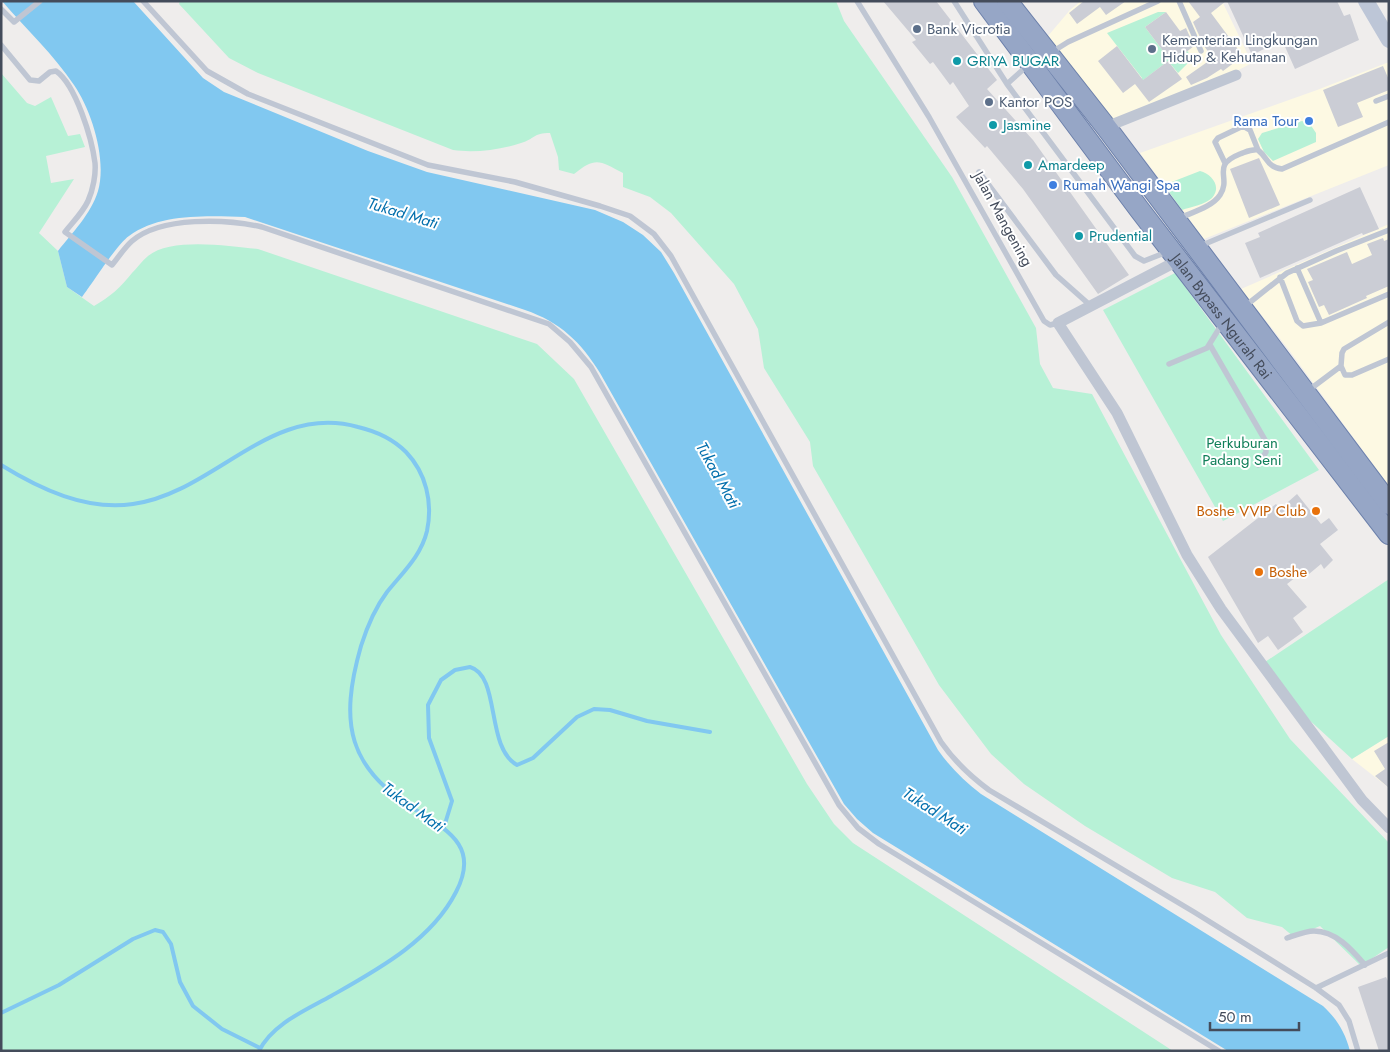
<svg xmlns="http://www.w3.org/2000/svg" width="1390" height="1052" viewBox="0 0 1390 1052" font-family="Jost,sans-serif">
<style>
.commercial{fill:#fdf9e3}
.green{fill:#b7f1d6}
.water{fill:#81c8f0}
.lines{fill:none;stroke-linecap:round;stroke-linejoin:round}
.stream{stroke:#81c8f0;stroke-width:4}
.building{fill:#cbcdd5}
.trunk-casing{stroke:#6c80ab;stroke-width:22}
.service{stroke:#bfc6d3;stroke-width:5.5}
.minor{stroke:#bfc6d3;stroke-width:11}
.secondary{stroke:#bdc6d7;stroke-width:16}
.trunk{stroke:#96a6c6;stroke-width:20}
.service-dot{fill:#5c6f8a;stroke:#fff;stroke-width:2}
.culture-dot{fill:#0f9aa8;stroke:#fff;stroke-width:2}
.shop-dot{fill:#3f7fe0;stroke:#fff;stroke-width:2}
.food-dot{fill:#e8710a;stroke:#fff;stroke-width:2}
.labels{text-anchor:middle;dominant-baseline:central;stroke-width:4;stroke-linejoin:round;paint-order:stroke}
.service-label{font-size:15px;fill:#4e5e75;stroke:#fff;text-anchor:start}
.culture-label{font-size:15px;fill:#0d838f;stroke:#fff;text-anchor:start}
.shop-label{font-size:15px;fill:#366cbe;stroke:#fff;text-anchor:end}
.street-label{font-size:15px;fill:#444c5b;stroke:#fff}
.park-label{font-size:15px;fill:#117f59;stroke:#fff}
.food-label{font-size:15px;fill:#c56008;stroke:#fff;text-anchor:end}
.water-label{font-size:16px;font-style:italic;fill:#0470ad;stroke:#fff}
</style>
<rect width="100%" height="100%" fill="#efedec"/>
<path class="commercial" d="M 1081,1 L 1222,1 L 1252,63 L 1229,75 L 1113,122 L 1048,36 L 1070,10 Z
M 1389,62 L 1389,165 L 1204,239 L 1140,153 L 1317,90 Z
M 1389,224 L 1389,486 L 1289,350 L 1241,289 Z
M 1389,736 L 1389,788 L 1352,759 Z"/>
<path class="green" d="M 180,1 L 836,1 L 844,21 L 952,177 L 1036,328 L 1040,364 L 1053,388 L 1092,394 L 1221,635 L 1290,739 L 1389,843 L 1389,947 L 1361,966 L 1320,926 L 1294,937 L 1282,927 L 1247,918 L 1215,892 L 1172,878 L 1085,826 L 1024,784 L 991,754 L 939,685 L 813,466 L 810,442 L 764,368 L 758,329 L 734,284 L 671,213 L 650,197 L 623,187 L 623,173 C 600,161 596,156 574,174 L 559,170 L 558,157 L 550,133 C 533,133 535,139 521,143 C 500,150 474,153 453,150 L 258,73 L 229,58 L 179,4 Z
M 1158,12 L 1166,12 L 1145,27 L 1172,63 L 1188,51 L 1190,61 L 1178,73 L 1168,61 L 1142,81 L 1142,78 L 1107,33 Z
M 1,73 L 27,103 L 35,106 L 51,97 L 68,136 L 80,134 L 85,147 L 46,156 L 51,183 L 74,179 L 39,233 L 58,251 L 67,287 L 94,306 C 110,297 121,287 132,273 C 137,268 142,261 148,256 C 171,237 229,246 258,249 L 537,344 L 574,379 L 807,784 L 834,824 L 853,843 L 1173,1051 L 1,1051 Z
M 1302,121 L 1310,124 L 1316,133 L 1316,142 L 1273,161 L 1264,152 L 1258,139 L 1262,133 Z
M 1200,171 C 1212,174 1222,187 1212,198 C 1206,204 1191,207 1182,210 L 1164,185 Z
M 1175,273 L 1319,470 L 1223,521 L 1103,310 Z
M 1389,579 L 1389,736 L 1352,759 L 1306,717 L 1265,662 Z"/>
<path class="water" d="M 2,1 L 133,1 L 203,78 L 224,92 L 368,151 L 427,172 L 595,210 L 623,222 L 643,235 L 661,252 L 674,273 L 938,750 C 950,767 964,781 981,794 L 1323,1006 C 1337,1019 1345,1032 1350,1051 L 1228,1051 L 873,833 L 857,819 L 844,804 L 600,373 C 581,342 560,322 525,310 L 245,217 C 208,216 160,213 129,236 C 117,244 92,284 82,297 L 67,287 L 58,251 C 72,233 91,214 98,191 C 107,160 92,111 74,85 C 54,55 26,29 2,1 Z"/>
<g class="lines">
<path class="stream" d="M 1,465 C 40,489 86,511 133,504 C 214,493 271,402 358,427 C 375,431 393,439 406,452 C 426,473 433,502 427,531 C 421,556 403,572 387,592 C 375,608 367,627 361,646 C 339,723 347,769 419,812 C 453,833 478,850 456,892 C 431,941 377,970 331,996 C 306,1010 272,1024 259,1051
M 444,827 L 452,801 L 429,738 L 428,705 L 441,680 L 455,670 L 470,667 C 501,676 485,747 517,765 L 533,758 L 577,717 L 594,709 L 610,710 L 647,721 L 710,732
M 1,1013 L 59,985 L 133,939 L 155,930 L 163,932 L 171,944 L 180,982 L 193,1006 L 222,1029 L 260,1048"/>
</g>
<path class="building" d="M 883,1 L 936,1 L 997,80 L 987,89 L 1033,140 L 1129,275 L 1098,294 L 1023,189 L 987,146 L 985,148 L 956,117 L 969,106 L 953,82 L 950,85 L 933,62 L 930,64 L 912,42 L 916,40 Z
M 1084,1 L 1126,1 L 1106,15 L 1100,7 L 1077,24 L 1069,13 Z
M 1188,1 L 1226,1 L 1211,13 L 1243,56 L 1223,71 L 1221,69 L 1207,78 L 1191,85 L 1186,77 L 1213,58 L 1204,46 L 1193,22 L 1200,17 Z
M 1227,1 L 1337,1 L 1344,16 L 1350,14 L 1359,40 L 1295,69 L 1282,40 L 1252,55 Z
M 1166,12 L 1180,31 L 1186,28 L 1194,46 L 1172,63 L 1145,27 Z
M 1117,46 L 1143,80 L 1168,61 L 1182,79 L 1149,102 L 1135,84 L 1123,93 L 1098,61 Z
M 1383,66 L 1389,80 L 1389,90 L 1357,103 L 1363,117 L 1338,127 L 1323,90 Z
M 1259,158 L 1280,205 L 1249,218 L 1230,169 Z
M 1360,187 L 1379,229 L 1363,235 L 1362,233 L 1260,278 L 1245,243 L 1260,237 L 1258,233 Z
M 1383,238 L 1384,241 L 1389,239 L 1389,286 L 1366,296 L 1367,298 L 1329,315 L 1324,305 L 1319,307 L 1308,282 L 1313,280 L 1307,269 L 1347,252 L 1352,264 L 1372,255 L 1367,244 Z
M 1297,494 L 1321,524 L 1329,518 L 1338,530 L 1320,544 L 1333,560 L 1324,569 L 1321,564 L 1309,574 L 1305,570 L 1287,584 L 1307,607 L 1293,618 L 1303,632 L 1278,650 L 1268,636 L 1258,643 L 1208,557 L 1276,504 L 1280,509 Z
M 1389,742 L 1389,788 L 1375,776 L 1385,769 L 1374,751 Z
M 1386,977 L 1389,983 L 1389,1051 L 1379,1051 L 1358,987 Z"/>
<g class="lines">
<defs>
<g id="trunk">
<path id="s1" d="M 984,1 L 1139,209 L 1389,534"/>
<path d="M 1007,1 L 1106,127 L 1389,504"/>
</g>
</defs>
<use href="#trunk" class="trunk-casing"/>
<path class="service" d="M 143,1 L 207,71 L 248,94 L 428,165 L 515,182 L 600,206 L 630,216 L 654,234 L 671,256 L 941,742 C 955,762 970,776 989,790 L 1194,912 L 1316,988 L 1339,1005 L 1349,1021 L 1358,1051
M 857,1 L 929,117 L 1044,321 L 1050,325 L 1058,323
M 954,1 L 1007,84 L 1135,256 L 1144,261 L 1167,252
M 1179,1 L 1201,51
M 1,9 L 14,22 L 40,1
M 1,45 L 30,80 L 39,81 L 50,72 L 56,71 C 76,85 92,139 95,163 C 96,174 93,190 88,201 C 83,212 73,222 65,232 L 112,265 C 118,258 124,248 132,241 C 161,216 227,219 262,227 L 549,324 L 570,342 L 591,367 L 839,805 L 858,828 L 879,844 L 1219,1051
M 1052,52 L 1068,42 L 1158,1
M 1007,84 L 1027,66
M 1376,101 L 1389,96
M 1225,163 L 1215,142 L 1218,138 L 1243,126 L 1250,130 L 1258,150
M 979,172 L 1056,275 L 1091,306
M 1180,218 C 1193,212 1212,207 1220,195 C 1232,177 1210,166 1240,154 C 1246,152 1251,149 1258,150 C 1268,158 1267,167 1282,169 L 1389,122
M 1200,246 L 1310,200
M 1297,268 L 1321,323
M 1280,277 L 1297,321 L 1303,326 L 1321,323 L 1389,294
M 1244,307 L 1287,273 L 1336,251 L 1389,230
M 1210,345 L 1265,440 L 1266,452 L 1258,465
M 1169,364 L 1207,348 L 1222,324
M 1341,366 L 1345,375 L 1352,375 L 1389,359
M 1309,390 L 1341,366 L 1342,353 L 1344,349 L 1389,322
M 1287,938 C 1296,935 1306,931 1314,931 C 1336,931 1352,950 1365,965
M 1316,988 L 1389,953"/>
<path class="minor" d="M 1106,127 L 1236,75
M 1179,260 L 1058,323 L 1117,413 L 1187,555 L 1221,609 L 1362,800 L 1389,828"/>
<path class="secondary" d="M 1366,1 L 1389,40"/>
<use href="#trunk" class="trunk"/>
</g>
<g class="service-dot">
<circle cx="917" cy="29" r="5"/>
<circle cx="1152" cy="49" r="5"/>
<circle cx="989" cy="102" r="5"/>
</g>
<g class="culture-dot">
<circle cx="957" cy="61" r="5"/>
<circle cx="993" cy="125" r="5"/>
<circle cx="1028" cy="165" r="5"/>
<circle cx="1079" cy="236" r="5"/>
</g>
<g class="shop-dot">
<circle cx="1309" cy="121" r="5"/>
<circle cx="1053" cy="185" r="5"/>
</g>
<g class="food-dot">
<circle cx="1316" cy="511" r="5"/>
<circle cx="1259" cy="572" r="5"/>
</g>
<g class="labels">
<g class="service-label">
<text x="927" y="29">Bank Vicrotia</text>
<text x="1162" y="40">Kementerian Lingkungan<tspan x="1162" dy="17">Hidup &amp; Kehutanan</tspan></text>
<text x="999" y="102">Kantor POS</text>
</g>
<g class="culture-label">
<text x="967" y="61">GRIYA BUGAR</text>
<text x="1003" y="125">Jasmine</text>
<text x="1038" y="165">Amardeep</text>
<text x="1089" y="236">Prudential</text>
</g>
<g class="shop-label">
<text x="1299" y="121">Rama Tour</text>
<text x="1063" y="185" text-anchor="start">Rumah Wangi Spa</text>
</g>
<g class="street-label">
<text transform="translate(1003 219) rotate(61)">Jalan Mangening</text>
<text stroke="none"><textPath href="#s1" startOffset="395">Jalan Bypass Ngurah Rai</textPath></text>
</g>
<g class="park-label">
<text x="1242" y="443">Perkuburan<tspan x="1242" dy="17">Padang Seni</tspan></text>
</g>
<g class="food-label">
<text x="1306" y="511">Boshe VVIP Club</text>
<text x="1269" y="572" text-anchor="start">Boshe</text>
</g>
<g class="water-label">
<text transform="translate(403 213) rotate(17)">Tukad Mati</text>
<text transform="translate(718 475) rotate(61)">Tukad Mati</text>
<text transform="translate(413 807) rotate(36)">Tukad Mati</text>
<text transform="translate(935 811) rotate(33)">Tukad Mati</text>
</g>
</g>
<rect width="1390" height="1052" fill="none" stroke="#444c5b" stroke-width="5"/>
<path d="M1210 1022v8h89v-8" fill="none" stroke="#444c5b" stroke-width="2.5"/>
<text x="1218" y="1022" font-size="15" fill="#444c5b" stroke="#ffffff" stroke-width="4" paint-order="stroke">50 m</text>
</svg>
